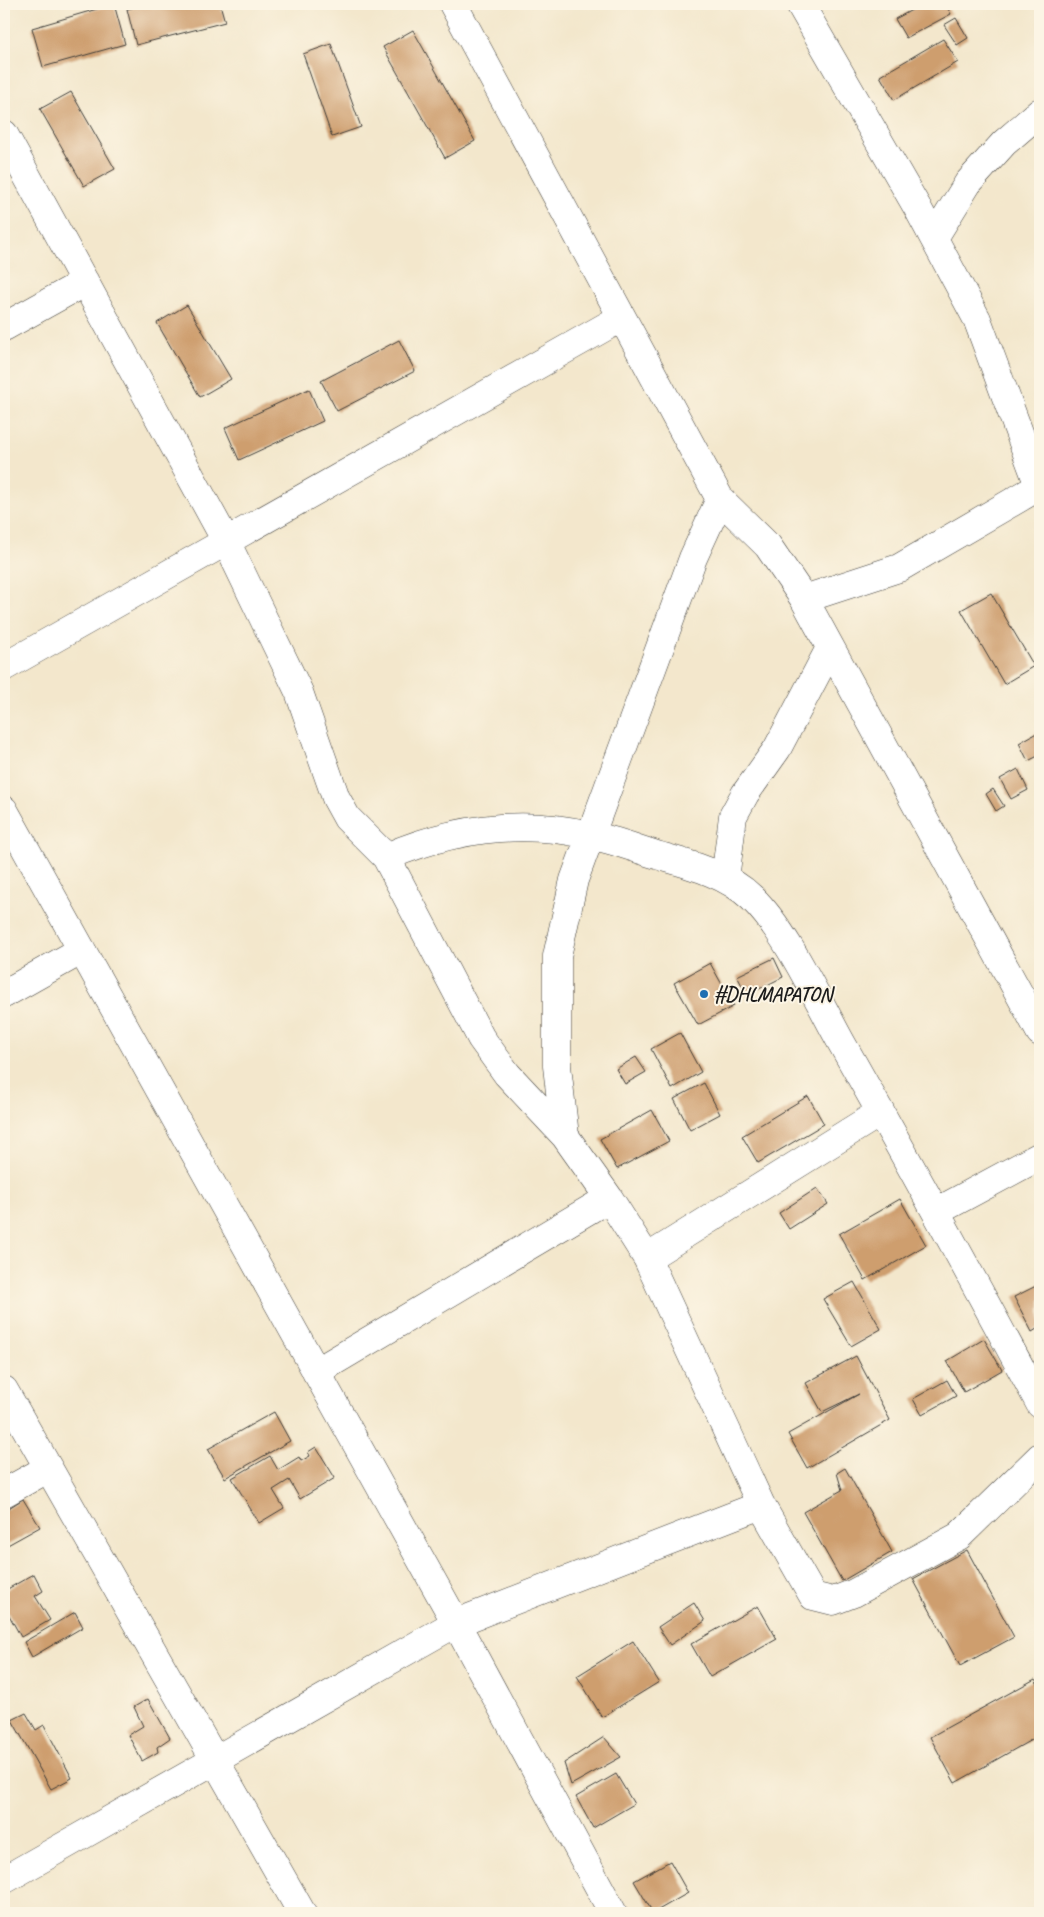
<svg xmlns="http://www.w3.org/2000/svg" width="1044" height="1917" viewBox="0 0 1044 1917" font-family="Caveat,sans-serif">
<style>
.building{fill:#ce9e6e}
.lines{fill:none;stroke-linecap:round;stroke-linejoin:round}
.street-casing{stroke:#3c3a36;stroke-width:29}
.street{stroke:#fff;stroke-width:28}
.poi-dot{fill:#1f6fb2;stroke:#fcf5e5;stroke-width:2}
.labels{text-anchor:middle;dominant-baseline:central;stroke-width:4;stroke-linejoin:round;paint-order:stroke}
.poi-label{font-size:20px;font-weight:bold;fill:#1c1c1c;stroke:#fcf5e5;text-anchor:start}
</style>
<rect width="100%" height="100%" fill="#fcf5e5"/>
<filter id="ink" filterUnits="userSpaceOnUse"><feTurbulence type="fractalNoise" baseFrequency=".02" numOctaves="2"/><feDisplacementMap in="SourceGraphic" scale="10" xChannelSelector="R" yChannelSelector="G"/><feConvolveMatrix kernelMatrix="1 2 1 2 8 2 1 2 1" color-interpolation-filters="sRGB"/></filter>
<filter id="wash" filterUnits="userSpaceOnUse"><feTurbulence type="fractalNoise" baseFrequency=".0096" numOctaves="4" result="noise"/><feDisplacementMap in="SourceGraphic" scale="20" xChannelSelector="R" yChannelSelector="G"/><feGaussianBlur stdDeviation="1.12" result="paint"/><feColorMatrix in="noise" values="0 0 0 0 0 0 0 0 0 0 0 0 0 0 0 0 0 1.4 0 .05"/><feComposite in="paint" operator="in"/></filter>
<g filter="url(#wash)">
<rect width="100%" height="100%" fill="#f3e7cc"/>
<g id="blocks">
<path class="building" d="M 114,4 L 125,44 L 43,67 L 32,28 Z
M 148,4 L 220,4 L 225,22 L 136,45 L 127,9 Z
M 923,4 L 945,4 L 951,14 L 906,38 L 895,19 Z
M 956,18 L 968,38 L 957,45 L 944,25 Z
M 413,30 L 475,141 L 445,158 L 383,47 Z
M 943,39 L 958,62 L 894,100 L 880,76 Z
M 331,44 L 361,127 L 332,137 L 303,54 Z
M 71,92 L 115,169 L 84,186 L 40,109 Z
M 187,305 L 231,379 L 200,397 L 157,323 Z
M 399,340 L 415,371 L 337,411 L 321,381 Z
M 309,389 L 323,421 L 239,460 L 225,428 Z
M 991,593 L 1034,666 L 1004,684 L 961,610 Z
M 1040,731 L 1040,755 L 1028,761 L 1019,743 Z
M 1018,769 L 1028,790 L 1011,799 L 1000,779 Z
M 993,789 L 1004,806 L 996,811 L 986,794 Z
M 774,958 L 783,977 L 747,995 L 737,976 Z
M 710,963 L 734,1006 L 698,1025 L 674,983 Z
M 680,1033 L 701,1072 L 672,1089 L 651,1049 Z
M 636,1057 L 646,1072 L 625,1084 L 616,1069 Z
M 704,1083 L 720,1114 L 690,1130 L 674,1099 Z
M 808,1096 L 824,1124 L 758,1163 L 742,1136 Z
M 652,1110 L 669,1141 L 617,1169 L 600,1139 Z
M 817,1188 L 828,1204 L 789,1229 L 779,1213 Z
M 900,1199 L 926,1245 L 865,1280 L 839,1234 Z
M 854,1282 L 881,1329 L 851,1346 L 823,1299 Z
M 1040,1284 L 1040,1327 L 1032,1332 L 1014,1297 Z
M 984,1339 L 1002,1370 L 964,1392 L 947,1361 Z
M 856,1356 L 890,1420 L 807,1468 L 788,1434 L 859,1394 L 822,1412 L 806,1383 Z
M 947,1380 L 956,1396 L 922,1415 L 913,1399 Z
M 274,1412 L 290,1441 L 225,1478 L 208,1449 Z
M 316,1447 L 335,1478 L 300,1499 L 289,1480 L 273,1490 L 284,1508 L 259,1523 L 232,1478 L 270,1456 L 278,1470 L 299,1457 L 301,1461 L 310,1456 L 308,1452 Z
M 845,1468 L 892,1552 L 842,1581 L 803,1512 L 842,1490 L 837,1473 Z
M 23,1499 L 40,1527 L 4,1547 L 4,1511 Z
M 967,1550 L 1014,1637 L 960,1666 L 913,1579 Z
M 34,1574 L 43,1591 L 35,1596 L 50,1620 L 21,1637 L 4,1606 L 4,1591 Z
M 694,1603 L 705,1621 L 670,1645 L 658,1627 Z
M 758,1606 L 777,1639 L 710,1677 L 691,1644 Z
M 75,1612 L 83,1627 L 32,1657 L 24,1642 Z
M 633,1641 L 659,1682 L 602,1717 L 577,1676 Z
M 1035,1679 L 1040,1688 L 1040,1735 L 955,1783 L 930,1737 Z
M 148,1699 L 170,1738 L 157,1747 L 158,1752 L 142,1761 L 128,1735 L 143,1726 L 134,1707 Z
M 26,1713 L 36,1730 L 44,1725 L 72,1778 L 51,1789 L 12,1720 Z
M 604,1737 L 621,1757 L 571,1785 L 564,1763 Z
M 616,1774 L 634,1804 L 593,1828 L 576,1797 Z
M 670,1861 L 688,1893 L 653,1913 L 634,1881 Z"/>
</g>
</g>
<g filter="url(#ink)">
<use href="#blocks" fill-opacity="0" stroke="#3c3a36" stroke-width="1"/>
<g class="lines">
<defs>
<path id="street" d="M 453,4 L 720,499 L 768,546 L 804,599 L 899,568 L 1040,486
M 800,4 L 917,207 L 977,319 L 1039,486
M 4,134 L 226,541 L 299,692 L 336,798 L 347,818 L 386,857 C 451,829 521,819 590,835 C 614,840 637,849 660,856 C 692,865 727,874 752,898 C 787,932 817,999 841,1042 C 909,1162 975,1283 1040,1404
M 934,238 L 968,183 L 1004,143 L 1040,112
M 4,327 L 85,282
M 804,599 L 1040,1032
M 4,667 L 621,318
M 4,810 L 456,1623 L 613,1913
M 386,857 L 481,1038 L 507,1074 L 565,1136
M 725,879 L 733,816 L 745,794 L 777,749 L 830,648
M 4,994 L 82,950
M 881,1112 L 647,1258 L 761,1505 L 813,1596 L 833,1601 L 854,1593 L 959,1536 L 1040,1457
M 936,1212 L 1040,1156
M 647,1258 L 609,1198 L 565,1136 L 557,1066 L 557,956 L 574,880 L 693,558 L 720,499
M 316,1372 L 609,1198
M 4,1390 L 302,1913
M 4,1493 L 47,1469
M 4,1880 L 456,1623 L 761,1505"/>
</defs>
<use href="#street" class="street-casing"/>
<use href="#street" class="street"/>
</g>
</g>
<circle class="poi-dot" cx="704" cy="994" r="5"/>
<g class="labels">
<g class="poi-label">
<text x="714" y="994">#DHLMAPATON</text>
</g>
</g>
<rect width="1044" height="1917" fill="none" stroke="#fcf5e5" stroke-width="20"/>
</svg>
